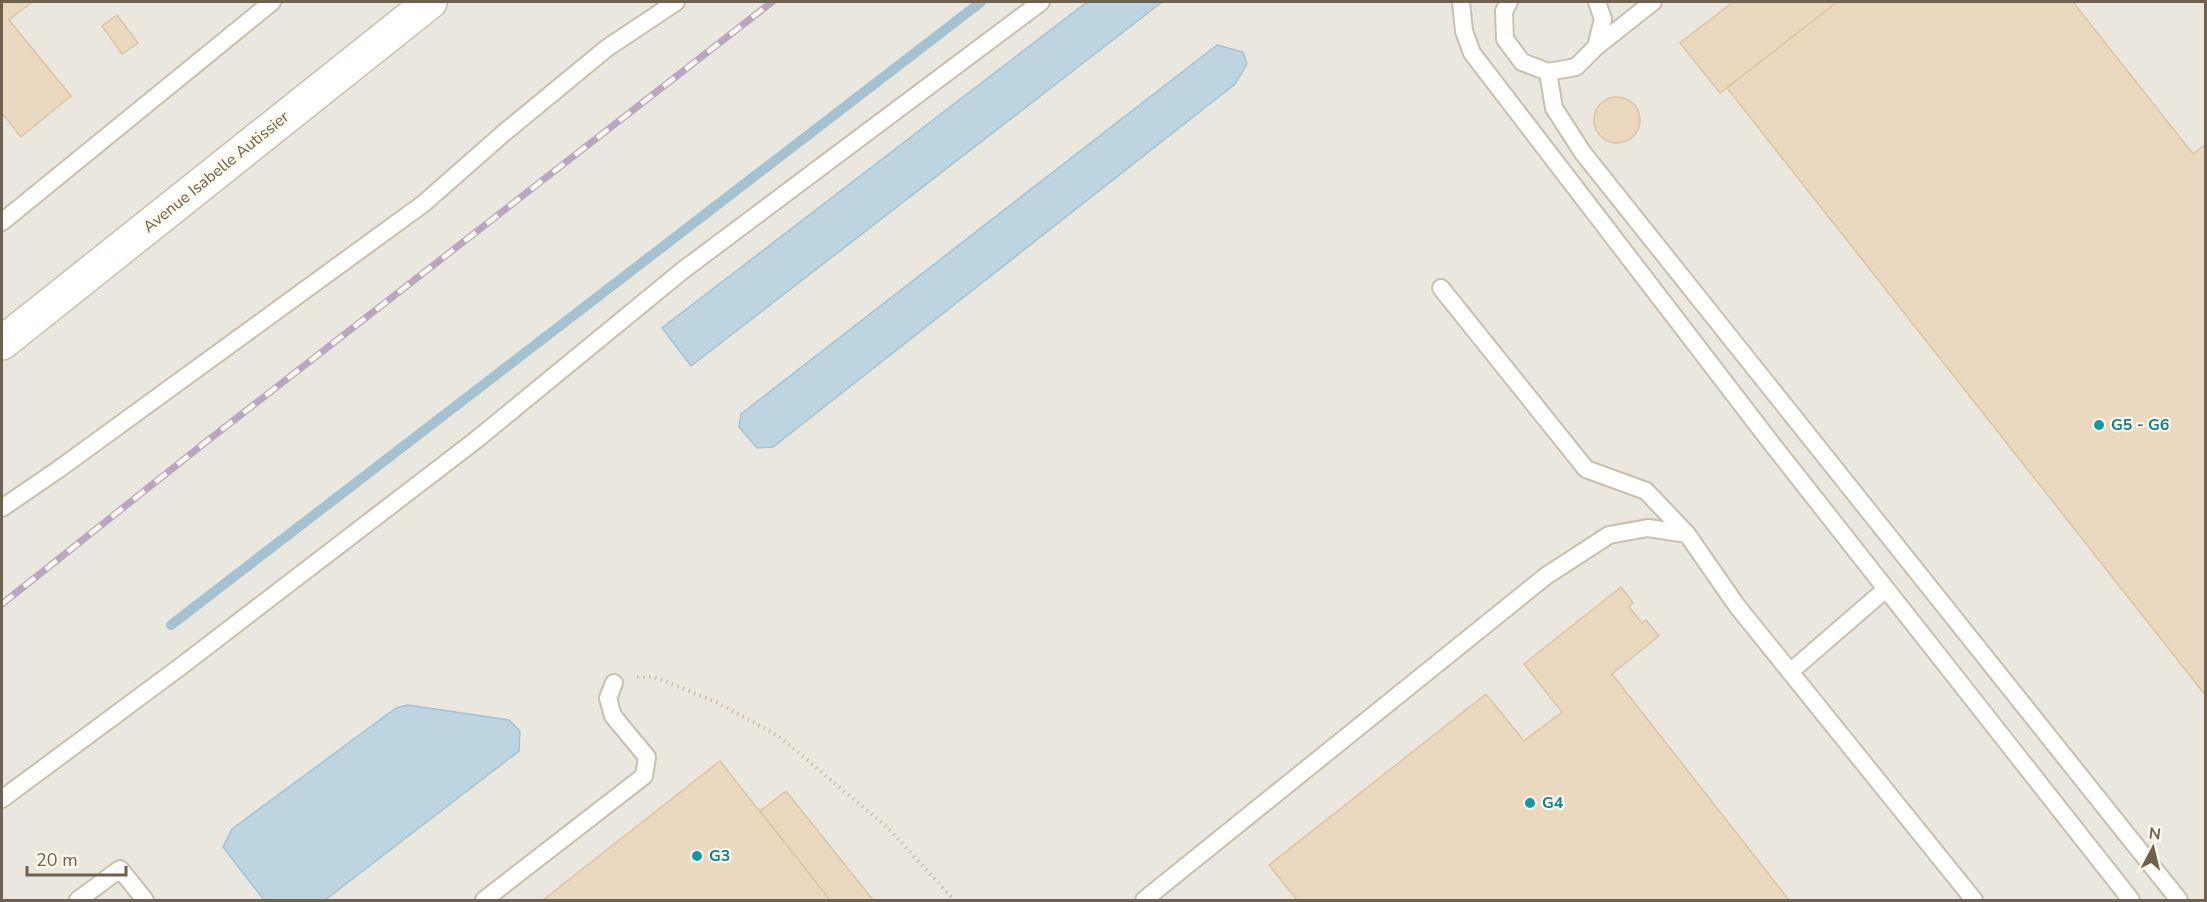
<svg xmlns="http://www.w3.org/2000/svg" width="2207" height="902" viewBox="0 0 2207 902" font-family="'Nunito Sans',sans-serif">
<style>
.industrial{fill:#eae7df}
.water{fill:#bdd5e1;stroke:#a4c2d2;stroke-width:1.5}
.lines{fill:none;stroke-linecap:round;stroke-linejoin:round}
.stream{stroke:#a4c2d2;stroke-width:10}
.building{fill:#ead8bf;stroke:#ddc4a3;stroke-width:1.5}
.service-casing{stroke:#cabfad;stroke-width:20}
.minor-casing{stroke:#cabfad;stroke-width:36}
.path{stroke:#d1bea4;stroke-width:4;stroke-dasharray:1.5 4.5;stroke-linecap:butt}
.service{stroke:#fff;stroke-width:16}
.minor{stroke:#fff;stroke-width:33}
.rail-casing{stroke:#baa6c2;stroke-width:7}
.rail{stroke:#fdf9ec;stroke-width:4.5;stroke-dasharray:14;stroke-linecap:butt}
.culture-dot{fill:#0f9aa8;stroke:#fdf9ec;stroke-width:2}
.labels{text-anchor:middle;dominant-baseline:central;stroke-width:4.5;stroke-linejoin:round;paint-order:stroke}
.street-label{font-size:16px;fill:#70604e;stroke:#fdf9ec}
.culture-label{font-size:16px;font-weight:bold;fill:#0d838f;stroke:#fdf9ec;text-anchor:start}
</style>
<rect width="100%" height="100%" fill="#faf6e6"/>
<path class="industrial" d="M 2,2 L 2205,2 L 2205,900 L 2,900 Z"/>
<path class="water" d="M 1087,2 L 1162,2 L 691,366 L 662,328 Z
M 1217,45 L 1243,52 L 1247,64 L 1235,84 L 773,447 L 757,448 L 739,427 L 741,414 Z
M 408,705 L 509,720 L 520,731 L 519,751 L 325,900 L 264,900 L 223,847 L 232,829 L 396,708 Z"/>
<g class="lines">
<path class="stream" d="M 171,625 L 981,2"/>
</g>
<path class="building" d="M 2,2 L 32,2 L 9,20 L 71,96 L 21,137 L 2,113 Z
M 1733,2 L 1837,2 L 1720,93 L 1680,43 Z
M 1837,2 L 2073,2 L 2193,154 L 2206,144 L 2206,696 L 1727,88 Z
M 117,15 L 138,43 L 122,54 L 102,26 Z
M1594 120a23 23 0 1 1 46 0a23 23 0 1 1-46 0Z
M 1621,587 L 1633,603 L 1629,607 L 1642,623 L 1646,620 L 1659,636 L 1612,674 L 1789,900 L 1297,900 L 1269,865 L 1486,694 L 1524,741 L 1562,712 L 1524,664 Z
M 720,761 L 830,900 L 543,900 Z
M 786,791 L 873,900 L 830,900 L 760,811 Z"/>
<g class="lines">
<defs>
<path id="service" d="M 1461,2 L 1464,31 L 1472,53 L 1772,444 L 2131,900
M 1509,2 L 1504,11 L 1505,39 L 1522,62 L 1548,72 L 1576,67 L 1596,47 L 1603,19 L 1597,2
M 1596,47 L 1653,2
M 1548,72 L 1554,108 L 1583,153 L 2179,900
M 2,222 L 272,2
M 1441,288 L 1586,469 L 1646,491 L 1687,534
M 2,508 L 59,469 L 423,204 L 505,132 L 607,48 L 676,2
M 1790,672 L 1886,589
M 2,799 L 180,667 L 476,440 L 682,271 L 1041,2
M 78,900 L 120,869 L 145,900
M 484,900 L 644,776 L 647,757 L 613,716 L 608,698 L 614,683
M 1144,900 L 1546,576 L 1609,535 L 1648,528 L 1687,534 L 1737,606 L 1974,900"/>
<path id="minor" d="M 2,343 L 430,2"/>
</defs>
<use href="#service" class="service-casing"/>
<use href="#minor" class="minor-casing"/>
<path class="path" d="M 637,677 L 654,677 L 714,701 L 777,735 L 887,827 L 954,900"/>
<use href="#service" class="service"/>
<use href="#minor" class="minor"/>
<defs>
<path id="rail" d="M 2,604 L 202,445 L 772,2"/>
</defs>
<use href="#rail" class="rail-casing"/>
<use href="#rail" class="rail"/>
</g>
<g class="culture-dot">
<circle cx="2099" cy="425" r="6"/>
<circle cx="1530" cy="803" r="6"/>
<circle cx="697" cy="856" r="6"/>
</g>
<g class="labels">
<g class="street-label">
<text transform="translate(216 172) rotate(-39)">Avenue Isabelle Autissier</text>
</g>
<g class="culture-label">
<text x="2111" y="425">G5 - G6</text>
<text x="1542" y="803">G4</text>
<text x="709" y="856">G3</text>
</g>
</g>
<rect width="2207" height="902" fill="none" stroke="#70604e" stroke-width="6"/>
<g transform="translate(2153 848) rotate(7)" stroke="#fdf9ec" stroke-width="4.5" paint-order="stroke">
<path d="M0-4.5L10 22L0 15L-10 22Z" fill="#70604e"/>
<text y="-9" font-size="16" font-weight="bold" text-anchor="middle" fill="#70604e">N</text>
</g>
<path d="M27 866v9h99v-9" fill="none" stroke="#70604e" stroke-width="3"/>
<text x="36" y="866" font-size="18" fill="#70604e" stroke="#fdf9ec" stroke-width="4.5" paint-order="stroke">20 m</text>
</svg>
